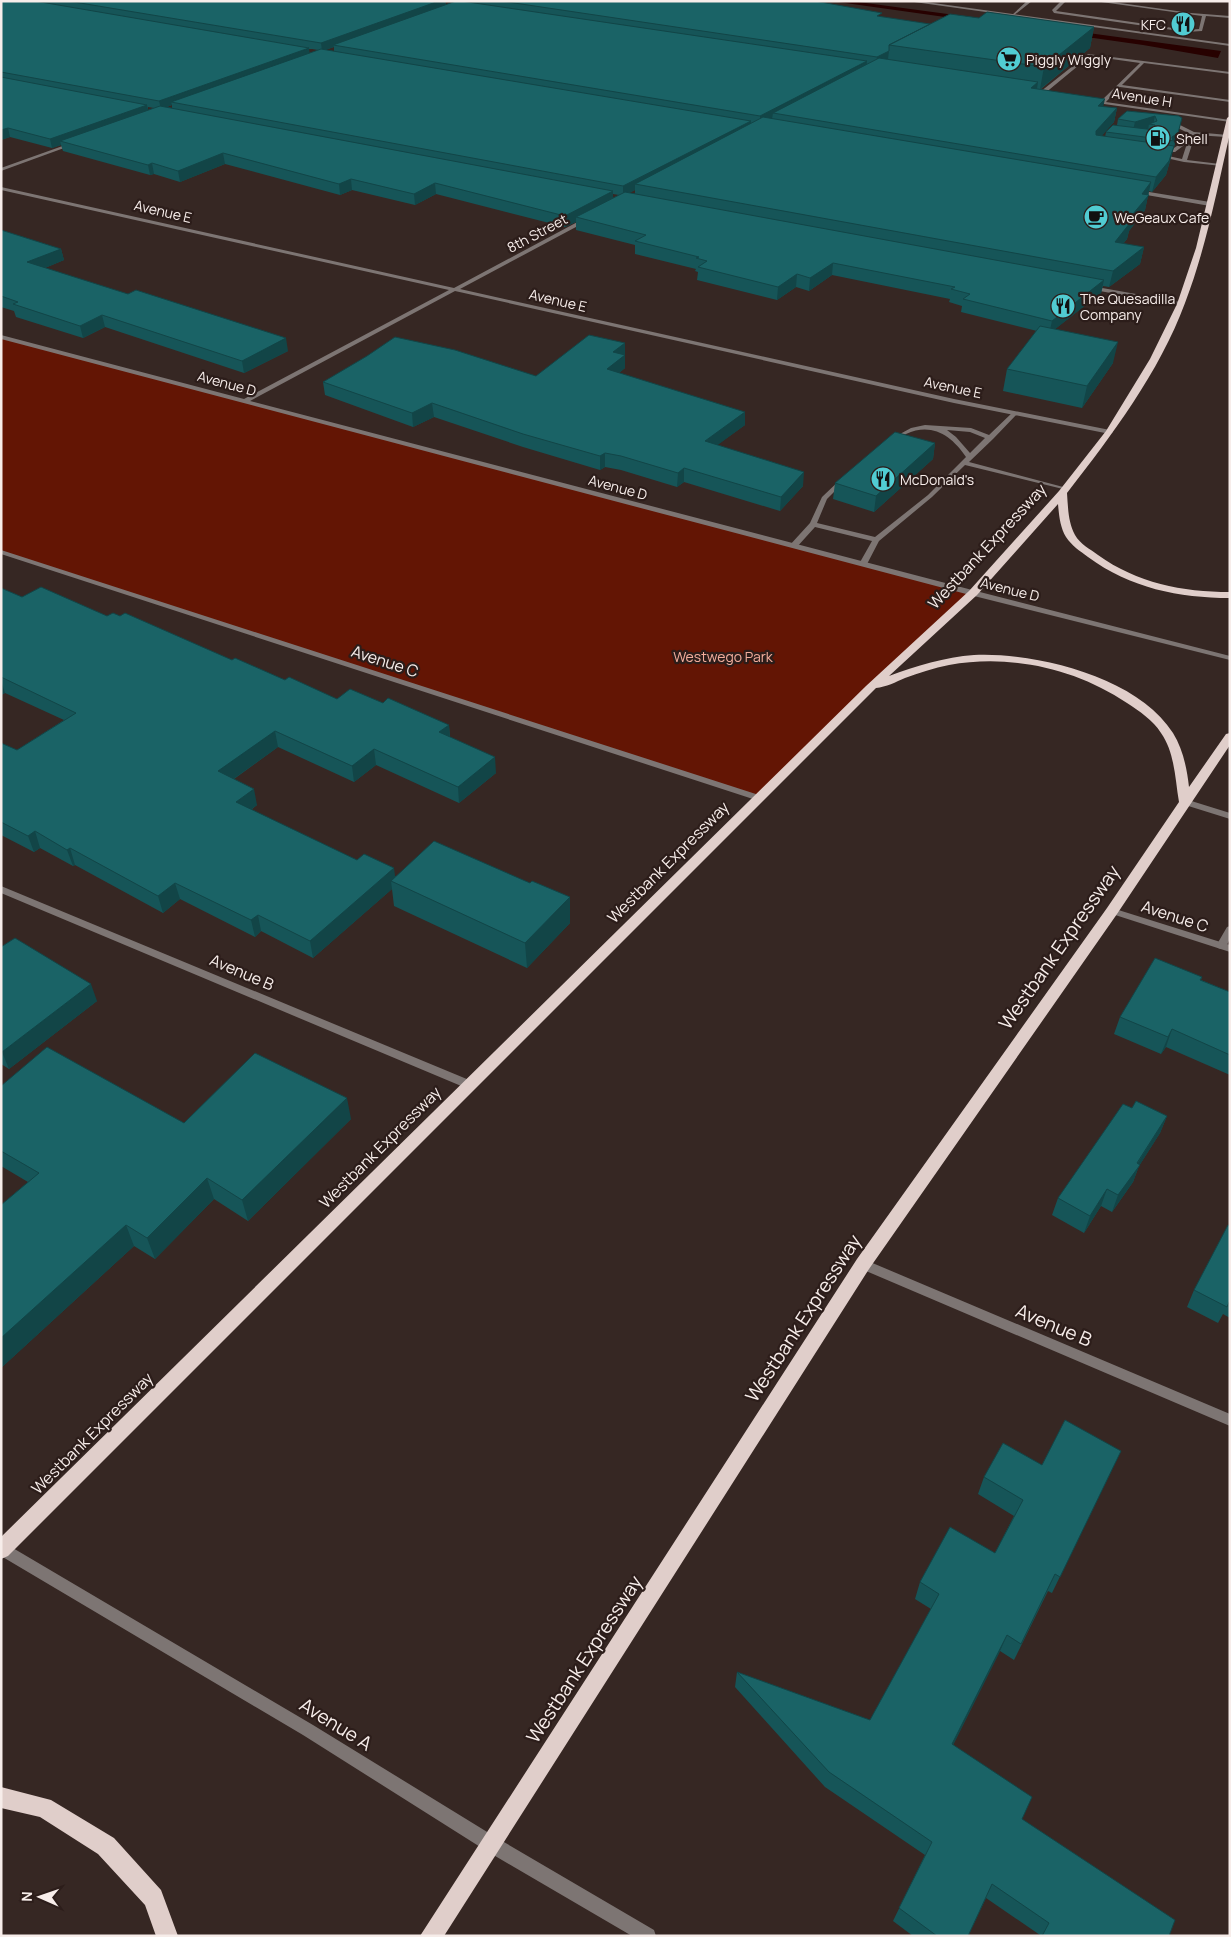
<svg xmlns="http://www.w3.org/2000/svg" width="1231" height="1937" viewBox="0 0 1231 1937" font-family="Manrope,sans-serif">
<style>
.green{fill:#631504}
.water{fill:#270100}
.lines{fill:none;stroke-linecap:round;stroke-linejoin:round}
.service{fill:#7d7573;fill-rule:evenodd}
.minor{fill:#7d7573;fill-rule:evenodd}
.trunk{fill:#e0ceca;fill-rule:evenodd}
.wall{fill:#165558;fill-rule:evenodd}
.shaded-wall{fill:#124547}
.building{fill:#1a6366;stroke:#124547}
.labels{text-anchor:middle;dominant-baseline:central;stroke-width:4.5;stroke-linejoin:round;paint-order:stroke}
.far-poi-label{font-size:14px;fill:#f7edea;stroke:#2c1d1a;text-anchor:start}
.far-street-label{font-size:14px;fill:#f7edea;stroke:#2c1d1a}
.far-park-label{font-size:14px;fill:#f3ad9c;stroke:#2c1d1a}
.street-label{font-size:16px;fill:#f7edea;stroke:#2c1d1a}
.near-street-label{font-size:19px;fill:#f7edea;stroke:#2c1d1a}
</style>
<rect width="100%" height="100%" fill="#362723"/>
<path class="green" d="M 1,337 L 973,593 L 759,798 L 1,552 Z"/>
<path class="water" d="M 831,1 L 851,1 L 1221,51 L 1218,58 L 1143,45 Z"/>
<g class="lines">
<path class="service" d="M 1027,1 L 1032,1 L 1013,16 L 1011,16 Z
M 1061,1 L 1066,1 L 1056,11 L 1187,30 L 1199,29 L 1202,16 L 1094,1 L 1106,1 L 1191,13 L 1230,16 L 1230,18 L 1206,16 L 1202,31 L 1187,32 L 1054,13 L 1052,10 Z
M 1088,54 L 1230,72 L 1230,74 L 1144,63 L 1122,85 L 1230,100 L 1230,102 L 1120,87 L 1105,103 L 1101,103 L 1101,101 L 1140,63 L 1090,56 L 1044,94 L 1040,94 L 1040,92 Z
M 1166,120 L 1170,120 L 1194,132 L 1228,135 L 1226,137 L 1195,135 L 1187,160 L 1220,164 L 1222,166 L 1184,162 L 1157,156 L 1159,154 L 1182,159 L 1190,134 L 1166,122 Z
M 1183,142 L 1187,143 L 1175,152 L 1171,152 L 1171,150 Z
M 1013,412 L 1018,413 L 993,439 L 969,462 L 1067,488 L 1067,490 L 965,465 L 932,497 L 879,541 L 866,566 L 863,566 L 859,564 L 872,541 L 815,527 L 796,548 L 789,546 L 810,523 L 822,497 L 843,477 L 848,478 L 827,499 L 817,523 L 875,537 L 928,495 L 966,457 C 952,436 932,422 906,434 C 900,437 896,443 889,442 L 889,440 L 911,428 L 925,425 L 971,428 L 989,435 ZM 947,430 L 970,432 L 985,438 L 970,453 L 956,437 Z
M 1185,799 L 1230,813 L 1230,819 L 1182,804 L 1181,802 Z
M 1230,926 C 1230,934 1231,946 1221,949 L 1218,948 L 1216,946 L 1227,927 Z"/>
<path class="minor" d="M 907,1 L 919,1 L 1230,44 L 1230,46 Z
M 1092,100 L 1230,120 L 1230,122 L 1090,102 Z
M 71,143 L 75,144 L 1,171 L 1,168 Z
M 1,187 L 454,288 L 585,218 L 589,218 L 589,220 L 460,289 L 954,399 L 1110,430 L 1113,432 L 1110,434 L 954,403 L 455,291 L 250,401 L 976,591 L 1230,656 L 1230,660 L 970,595 L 1,339 L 1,335 L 244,399 L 449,290 L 1,190 Z
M 1137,190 L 1210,202 L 1213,204 L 1210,206 L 1135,193 Z
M 1091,286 L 1181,302 L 1184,304 L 1181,306 L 1089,289 L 1088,288 Z
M 1,550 L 762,796 L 763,798 L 759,801 L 756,800 L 1,554 Z
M 1,886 L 474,1082 L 475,1085 L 474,1088 L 466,1088 L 1,893 Z
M 1112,908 L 1230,945 L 1230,952 L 1109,913 L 1107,911 L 1109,909 Z
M 863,1259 L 1230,1414 L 1230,1426 L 859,1268 L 857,1264 L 859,1260 Z
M 1,1541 L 313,1725 L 497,1838 L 654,1930 L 656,1936 L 632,1936 L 485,1850 L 303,1735 L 1,1556 Z"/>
<path class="trunk" d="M 1230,116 L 1230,133 C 1217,190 1206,248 1185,303 C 1159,373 1112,435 1067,493 C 1068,507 1068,522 1075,535 C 1080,544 1090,549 1098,555 C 1137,583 1182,592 1230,592 L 1230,598 C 1179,598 1130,588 1088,557 C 1080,551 1072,546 1066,537 C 1060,527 1059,515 1058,504 L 977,595 L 889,676 C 916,666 945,657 974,655 C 1036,652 1138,677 1173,733 C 1183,749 1187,769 1189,787 L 1226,734 L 1230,733 L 1230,745 L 1117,914 L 869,1269 L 444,1936 L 420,1936 L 857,1259 L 1107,908 L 1179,802 C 1175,779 1175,753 1161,733 C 1153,720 1139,711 1127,703 C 1075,668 1010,654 949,665 C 934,668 919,673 905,678 C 896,682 886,687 876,688 L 8,1556 L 1,1559 L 1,1537 L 866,686 L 969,591 L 1059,491 L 1106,431 L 1150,359 L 1177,304 L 1196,248 L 1227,118 Z
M 1,1787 L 51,1800 L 114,1838 L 161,1890 L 178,1936 L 156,1936 L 145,1905 L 98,1854 L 40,1817 L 1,1808 Z"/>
</g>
<path class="wall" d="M 1,1 L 445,1 L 446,5 L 455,2 L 451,1 L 815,1 L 882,17 L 930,24 L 979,18 L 1094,27 L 1090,48 L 1041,89 L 1103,107 L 1117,108 L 1114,122 L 1101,136 L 1105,137 L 1106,132 L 1117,125 L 1118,119 L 1127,111 L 1179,116 L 1179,130 L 1166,175 L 1152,192 L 1149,191 L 1145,210 L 1129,231 L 1127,239 L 1123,244 L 1144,247 L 1140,264 L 1109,287 L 1103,286 L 1101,293 L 1055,329 L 1113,363 L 1082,408 L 1003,391 L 1007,369 L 1037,331 L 961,312 L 962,306 L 949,302 L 950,299 L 832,275 L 809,291 L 796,287 L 777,300 L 697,280 L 698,272 L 695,271 L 696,269 L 635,254 L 635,245 L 576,230 L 576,222 L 565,227 L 436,194 L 415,205 L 352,190 L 340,195 L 225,164 L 180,182 L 154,174 L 150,175 L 63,151 L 61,145 L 52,148 L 10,137 L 1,140 ZM 334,47 L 334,52 L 325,50 ZM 309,49 L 312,49 L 318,50 L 309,54 ZM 172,105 L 172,108 L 167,107 ZM 148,107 L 154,108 L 148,110 ZM 635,190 L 635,194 L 629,193 ZM 613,194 L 619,195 L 613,198 Z
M 1,230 L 61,249 L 64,260 L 45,268 L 288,351 L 244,373 L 105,327 L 83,338 L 16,317 L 14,311 L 1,307 Z
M 625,343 L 625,368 L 619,373 L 745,425 L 717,445 L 803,486 L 780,511 L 684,482 L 677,487 L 621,470 L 605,467 L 600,470 L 523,447 L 434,417 L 413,427 L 325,395 L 323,382 L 536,376 Z
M 935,443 L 933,459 L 874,512 L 833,499 L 835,483 Z
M 1,588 L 22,597 L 107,616 L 120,616 L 232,660 L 337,699 L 383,703 L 449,725 L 450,737 L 496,773 L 459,803 L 376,765 L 354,782 L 278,747 L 234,779 L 257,805 L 251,810 L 357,860 L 395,876 L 570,923 L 527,968 L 394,906 L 392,889 L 313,958 L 261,931 L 255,937 L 180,899 L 163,913 L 75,865 L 73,866 L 40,848 L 34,852 L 1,835 L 1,743 L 17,750 L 64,720 L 5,693 L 1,695 Z
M 1,947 L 97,1001 L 9,1069 L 1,1064 Z
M 1202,977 L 1201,980 L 1230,992 L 1230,1075 L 1166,1047 L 1161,1054 L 1114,1034 L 1120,1017 Z
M 1,1086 L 184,1123 L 351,1119 L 248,1221 L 214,1199 L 155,1259 L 134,1246 L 1,1368 L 1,1205 L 28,1182 L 1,1166 Z
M 1132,1108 L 1167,1116 L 1160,1133 L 1139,1166 L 1133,1182 L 1112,1212 L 1101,1206 L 1084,1233 L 1052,1215 L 1058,1198 Z
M 1230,1226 L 1230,1318 L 1223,1314 L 1218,1323 L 1187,1307 L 1194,1290 Z
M 1121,1451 L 1052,1593 L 1048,1591 L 1014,1660 L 1000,1651 L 953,1745 L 1022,1819 L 1169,1936 L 1039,1936 L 1040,1935 L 986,1898 L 968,1936 L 913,1936 L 893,1921 L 925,1855 L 825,1787 L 735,1687 L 737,1672 L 870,1720 L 931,1609 L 915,1599 L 920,1582 L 995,1553 L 1014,1516 L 978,1494 L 984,1477 L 1042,1465 Z"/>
<path class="shaded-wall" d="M 439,1 L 445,1 L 446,7 L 333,45 L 334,47 L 322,51 L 321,43 Z
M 1094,27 L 1090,48 L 1040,89 L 1044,67 Z
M 309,48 L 310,56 L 171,102 L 172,105 L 161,109 L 159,101 Z
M 889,51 L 888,59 L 876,65 L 877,57 Z
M 867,61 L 866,70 L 773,113 L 772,119 L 760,125 L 760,116 Z
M 1038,82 L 1036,95 L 1031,88 Z
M 1105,99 L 1102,112 L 1098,106 Z
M 147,105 L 149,114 L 60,141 L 61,145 L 52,148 L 50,139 Z
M 1117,108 L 1114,122 L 1094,145 L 1096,131 Z
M 1155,116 L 1153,125 L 1149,124 L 1148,130 L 1132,134 L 1135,122 Z
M 1182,118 L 1179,130 L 1174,146 L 1175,141 L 1171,141 L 1172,137 Z
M 751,121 L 750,130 L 635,184 L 635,190 L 623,196 L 623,186 Z
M 8,128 L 10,137 L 1,140 L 1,130 Z
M 1174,146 L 1166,175 L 1152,192 L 1156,177 Z
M 223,153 L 225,164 L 180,182 L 178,171 Z
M 152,163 L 154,174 L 150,175 L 148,165 Z
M 351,179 L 352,190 L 340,195 L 339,184 Z
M 1151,182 L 1145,210 L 1129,231 L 1127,239 L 1111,258 L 1115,242 L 1142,194 Z
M 435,183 L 436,194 L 415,205 L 414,194 Z
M 613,191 L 613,202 L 576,217 L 576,222 L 565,227 L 565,216 Z
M 1144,247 L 1140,264 L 1109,287 L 1113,271 Z
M 61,249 L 64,260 L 30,274 L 27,262 Z
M 833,263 L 832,275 L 809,291 L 810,278 Z
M 797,274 L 796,287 L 777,300 L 778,287 Z
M 1104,280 L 1101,293 L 1049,334 L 1052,321 Z
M 102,315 L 105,327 L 83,338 L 80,326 Z
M 286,338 L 288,351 L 244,373 L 242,361 Z
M 1118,342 L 1113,363 L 1082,408 L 1087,386 Z
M 625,343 L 625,368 L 608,382 L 607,369 L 613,352 Z
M 432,403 L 434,417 L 413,427 L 412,413 Z
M 745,412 L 745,425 L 704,455 L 705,441 Z
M 935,443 L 933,459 L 874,512 L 876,496 Z
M 605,453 L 605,467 L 600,470 L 600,456 Z
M 684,468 L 684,482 L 677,487 L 678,473 Z
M 804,472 L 803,486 L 780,511 L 781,497 Z
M 1,680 L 5,693 L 1,695 Z
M 449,725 L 450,741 L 439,732 Z
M 275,731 L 278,747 L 222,787 L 218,771 Z
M 374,749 L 376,765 L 354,782 L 352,766 Z
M 495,757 L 496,773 L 459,803 L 458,787 Z
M 254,789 L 257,805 L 239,818 L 236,802 Z
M 35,831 L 40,848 L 34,852 L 28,836 Z
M 70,848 L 75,865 L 73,866 L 67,850 Z
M 394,868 L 396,883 L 391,881 L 392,889 L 313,958 L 310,941 Z
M 175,883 L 180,899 L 163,913 L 158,896 Z
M 570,897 L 570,923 L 527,968 L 525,943 Z
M 258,915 L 261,931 L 255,937 L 251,920 Z
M 91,984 L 97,1001 L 9,1069 L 2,1052 Z
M 1172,1029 L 1166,1047 L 1161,1054 L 1168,1037 Z
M 347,1098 L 351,1119 L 248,1221 L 242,1200 Z
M 1167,1116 L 1160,1133 L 1139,1166 L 1133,1182 L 1112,1212 L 1118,1195 Z
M 207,1178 L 214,1199 L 155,1259 L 147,1238 Z
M 1107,1189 L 1101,1206 L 1084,1233 L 1090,1216 Z
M 126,1225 L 134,1246 L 1,1368 L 1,1338 Z
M 1007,1635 L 1000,1651 L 946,1759 L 952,1744 Z"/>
<path class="building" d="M 1,1 L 35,1 L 309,48 L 159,101 L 1,72 Z
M 68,1 L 439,1 L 321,43 Z
M 456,1 L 461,1 L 867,61 L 760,116 L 333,45 Z
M 501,1 L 815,1 L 882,13 L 877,16 L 930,24 L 889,45 L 889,51 L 877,57 Z
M 987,12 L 1094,27 L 1044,67 L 889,45 L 950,14 L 979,18 Z
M 321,49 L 751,121 L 623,186 L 171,102 Z
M 879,58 L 1038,82 L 1031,88 L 1105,99 L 1098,106 L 1117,108 L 1096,131 L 1096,135 L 1174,146 L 1169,161 L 1156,177 L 773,113 Z
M 1,77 L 147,105 L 50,139 L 8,128 L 1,130 Z
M 160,106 L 613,191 L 565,216 L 435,183 L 414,194 L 351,179 L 339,184 L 223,153 L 178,171 L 152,163 L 148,165 L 60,141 Z
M 1127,111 L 1179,116 L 1182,118 L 1178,133 L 1172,137 L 1173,141 L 1175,141 L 1106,132 L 1113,125 L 1155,130 L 1155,125 L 1149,124 L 1157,121 L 1155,116 L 1135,122 L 1118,119 Z
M 763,117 L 1151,182 L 1142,194 L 1149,195 L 1126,222 L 1130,223 L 1115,242 L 1144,247 L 1113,271 L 635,184 Z
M 625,192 L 1104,280 L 1052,321 L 963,299 L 970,294 L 951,289 L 955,287 L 833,263 L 810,278 L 797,274 L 778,287 L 698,267 L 707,261 L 696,258 L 699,257 L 635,241 L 646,235 L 576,217 Z
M 1,230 L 61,249 L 27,262 L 128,294 L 136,290 L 286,338 L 242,361 L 102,315 L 80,326 L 13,304 L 18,302 L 1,296 Z
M 1040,326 L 1118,342 L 1087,386 L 1007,369 Z
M 589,335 L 625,343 L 613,352 L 625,355 L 607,369 L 745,412 L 705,441 L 804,472 L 781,497 L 684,468 L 678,473 L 621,456 L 605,453 L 600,456 L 523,434 L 432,403 L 412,413 L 323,382 L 367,356 L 395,337 L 455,350 L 536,376 Z
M 895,432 L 935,443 L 876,496 L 835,483 Z
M 41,587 L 107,616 L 113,613 L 120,616 L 125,613 L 232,660 L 235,658 L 285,680 L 289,677 L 337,699 L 350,689 L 383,703 L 388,698 L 449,725 L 439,732 L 495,757 L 458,787 L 374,749 L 352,766 L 275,731 L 218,771 L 254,789 L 236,802 L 357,860 L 364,854 L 394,868 L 310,941 L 258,915 L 251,920 L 175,883 L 158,896 L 70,848 L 67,850 L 35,831 L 28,836 L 1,822 L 1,743 L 17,750 L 76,713 L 1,677 L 1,588 L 22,597 Z
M 434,841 L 530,883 L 532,881 L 570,897 L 525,943 L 391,881 Z
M 15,938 L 91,984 L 2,1052 L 1,947 Z
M 1155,958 L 1202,977 L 1200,980 L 1230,992 L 1230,1055 L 1172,1029 L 1168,1037 L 1120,1017 Z
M 47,1047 L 184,1123 L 255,1053 L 347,1098 L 242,1200 L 207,1178 L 147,1238 L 126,1225 L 1,1338 L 1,1205 L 39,1173 L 1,1151 L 1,1086 Z
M 1136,1101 L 1167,1116 L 1137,1163 L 1140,1165 L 1118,1195 L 1107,1189 L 1090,1216 L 1058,1198 L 1123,1104 L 1132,1108 Z
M 1228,1225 L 1230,1226 L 1230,1300 L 1227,1307 L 1194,1290 Z
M 1065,1420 L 1121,1451 L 1060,1577 L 1055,1574 L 1021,1644 L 1007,1635 L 952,1744 L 1032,1797 L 1022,1819 L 1175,1920 L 1169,1936 L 1042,1936 L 1049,1923 L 992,1884 L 968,1936 L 937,1936 L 899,1908 L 932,1842 L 829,1772 L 737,1672 L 870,1720 L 939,1594 L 920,1582 L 950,1527 L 995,1553 L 1023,1500 L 984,1477 L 1003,1443 L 1042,1465 Z"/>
<defs>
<symbol id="restaurant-disc" viewBox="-11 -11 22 22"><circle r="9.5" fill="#51ccd2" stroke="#2c1d1a"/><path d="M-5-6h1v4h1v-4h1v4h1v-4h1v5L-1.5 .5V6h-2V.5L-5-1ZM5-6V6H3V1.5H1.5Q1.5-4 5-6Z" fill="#111"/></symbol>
<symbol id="supermarket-disc" viewBox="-11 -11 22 22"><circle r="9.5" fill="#51ccd2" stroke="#2c1d1a"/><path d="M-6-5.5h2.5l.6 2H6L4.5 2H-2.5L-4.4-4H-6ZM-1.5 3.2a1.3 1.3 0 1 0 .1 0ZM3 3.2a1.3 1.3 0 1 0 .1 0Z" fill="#111"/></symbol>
<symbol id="fuel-disc" viewBox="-11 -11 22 22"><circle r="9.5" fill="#51ccd2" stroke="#2c1d1a"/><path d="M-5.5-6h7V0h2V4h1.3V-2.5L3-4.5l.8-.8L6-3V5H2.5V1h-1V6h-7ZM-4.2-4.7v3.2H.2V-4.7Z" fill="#111"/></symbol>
<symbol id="cafe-disc" viewBox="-11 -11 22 22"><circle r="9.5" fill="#51ccd2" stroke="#2c1d1a"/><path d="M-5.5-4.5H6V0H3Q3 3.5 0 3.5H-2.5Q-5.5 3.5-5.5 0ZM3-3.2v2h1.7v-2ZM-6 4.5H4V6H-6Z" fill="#111"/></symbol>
</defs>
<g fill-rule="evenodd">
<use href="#restaurant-disc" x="1169" y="10" width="28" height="28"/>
<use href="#supermarket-disc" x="995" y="45" width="28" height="28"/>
<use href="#fuel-disc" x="1144" y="124" width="28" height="28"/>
<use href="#cafe-disc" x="1082" y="203" width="28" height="28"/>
<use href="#restaurant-disc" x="1049" y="292" width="28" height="28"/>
<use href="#restaurant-disc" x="869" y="465" width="28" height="28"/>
</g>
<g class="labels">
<g class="far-poi-label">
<text x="1166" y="24" text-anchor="end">KFC</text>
<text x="1026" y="59">Piggly Wiggly</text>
<text x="1176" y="138">Shell</text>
<text x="1114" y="217">WeGeaux Cafe</text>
<text x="1080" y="298">The Quesadilla<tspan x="1080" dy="16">Company</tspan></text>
<text x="900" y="479">McDonald's</text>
</g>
<g class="far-street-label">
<text transform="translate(1142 97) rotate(9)">Avenue H</text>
<text transform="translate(163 211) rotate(13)">Avenue E</text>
<text transform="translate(537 233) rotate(-28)">8th Street</text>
<text transform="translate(558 300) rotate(13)">Avenue E</text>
<text transform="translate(227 383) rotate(15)">Avenue D</text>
<text transform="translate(953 387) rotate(12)">Avenue E</text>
<text transform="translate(618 487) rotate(15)">Avenue D</text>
<text transform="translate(1010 589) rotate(14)">Avenue D</text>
</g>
<g class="far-park-label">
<text x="723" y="656">Westwego Park</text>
</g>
<g class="street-label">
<text transform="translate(987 546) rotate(-47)">Westbank Expressway</text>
<text transform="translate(385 661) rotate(18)">Avenue C</text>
<text transform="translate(668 862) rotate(-45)">Westbank Expressway</text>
<text transform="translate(1175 916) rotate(18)">Avenue C</text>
<text transform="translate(242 972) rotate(23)">Avenue B</text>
<text transform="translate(380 1147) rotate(-45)">Westbank Expressway</text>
<text transform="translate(92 1433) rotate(-45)">Westbank Expressway</text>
</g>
<g class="near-street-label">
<text transform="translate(1059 947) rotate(-55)">Westbank Expressway</text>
<text transform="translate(803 1318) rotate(-57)">Westbank Expressway</text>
<text transform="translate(1054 1325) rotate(23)">Avenue B</text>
<text transform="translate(584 1659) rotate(-57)">Westbank Expressway</text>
<text transform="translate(336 1724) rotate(32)">Avenue A</text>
</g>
</g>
<rect width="1231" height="1937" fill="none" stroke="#f7edea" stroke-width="5"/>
<g transform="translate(40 1897) rotate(272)" stroke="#2c1d1a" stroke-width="4" paint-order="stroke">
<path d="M0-4L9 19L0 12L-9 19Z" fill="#f7edea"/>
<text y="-8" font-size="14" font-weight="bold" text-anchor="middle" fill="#f7edea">N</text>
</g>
</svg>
